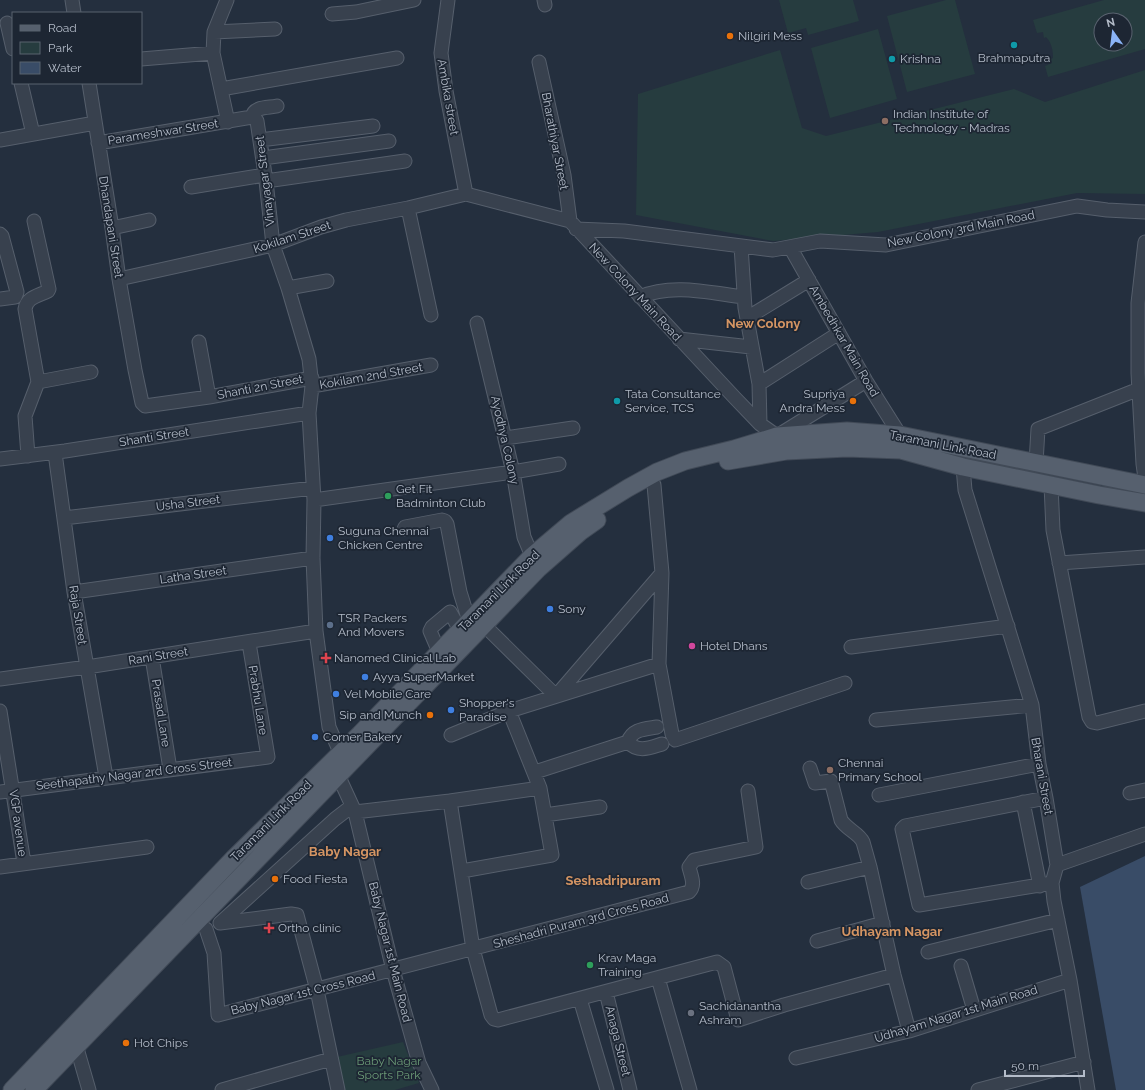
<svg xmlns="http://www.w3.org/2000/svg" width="1145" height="1090" viewBox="0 0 1145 1090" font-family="Raleway,sans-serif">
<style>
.green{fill:#263c3f;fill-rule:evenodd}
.water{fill:#394c67}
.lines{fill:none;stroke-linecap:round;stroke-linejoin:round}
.minor-casing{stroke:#565f6c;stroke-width:15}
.major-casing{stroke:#414a57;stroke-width:19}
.minor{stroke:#38414e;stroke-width:13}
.major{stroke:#56606e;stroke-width:17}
.food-dot{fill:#e8710a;stroke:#1d2633;stroke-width:1.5}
.culture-dot{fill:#0f9aa8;stroke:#1d2633;stroke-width:1.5}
.education-dot{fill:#8d6e63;stroke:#1d2633;stroke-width:1.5}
.leisure-dot{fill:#2e9e5b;stroke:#1d2633;stroke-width:1.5}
.shop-dot{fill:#3f7fe0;stroke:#1d2633;stroke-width:1.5}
.service-dot{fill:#5c6f8a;stroke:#1d2633;stroke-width:1.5}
.hotel-dot{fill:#d1479c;stroke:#1d2633;stroke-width:1.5}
.health-dot{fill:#e0444e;stroke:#1d2633;stroke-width:1.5}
.worship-dot{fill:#6b7280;stroke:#1d2633;stroke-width:1.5}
.labels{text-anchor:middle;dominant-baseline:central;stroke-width:3.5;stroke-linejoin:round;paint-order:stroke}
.poi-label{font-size:12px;fill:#b4bcc9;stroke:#1d2633;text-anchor:start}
.street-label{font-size:12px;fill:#b4bcc9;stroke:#1d2633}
.park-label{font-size:12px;fill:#6b9a76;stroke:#1d2633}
.neighbourhood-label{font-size:13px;font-weight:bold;fill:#d59563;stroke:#1d2633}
</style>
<rect width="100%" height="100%" fill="#242f3e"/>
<path class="green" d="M 779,0 L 853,0 L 859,21 L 808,35 L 806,28 L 788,33 Z
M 946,0 L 955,0 L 975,74 L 907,92 L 887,16 Z
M 1104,0 L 1145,0 L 1145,49 L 1048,77 L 1045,66 L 1052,63 L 1051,59 L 1053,58 C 1053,51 1052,43 1046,37 L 1044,38 L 1043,32 L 1037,33 L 1033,20 ZM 1101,20 L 1125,20 L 1125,44 L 1101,44 Z
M 878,29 L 897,99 L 830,118 L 811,48 Z
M 780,50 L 802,128 L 826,136 L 1014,89 L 1045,102 L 1145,70 L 1145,194 L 1077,193 L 878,232 L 773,241 L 636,215 L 638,94 Z
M 403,1042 L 419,1083 L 395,1090 L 345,1090 L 337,1057 Z"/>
<path class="water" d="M 1145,856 L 1145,1090 L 1116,1090 L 1080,887 Z"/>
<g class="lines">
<defs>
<path id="minor" d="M 72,0 L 74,13
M 227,0 L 214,32 L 213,53 L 228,122
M 448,0 L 441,53 L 446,91 L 466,194
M 544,0 L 545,5
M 332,14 L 356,12 L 414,0
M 7,23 L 13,49
M 214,32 L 275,29
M 141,59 L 213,53
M 539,62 L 564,175 L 570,221
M 21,83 L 33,134
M 89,83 L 112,228 L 119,279 L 135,370 L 142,403 L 145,406 L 209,397 L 312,378
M 221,89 L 397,58
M 252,117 C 254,106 268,108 277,106
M 0,140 L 95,123
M 260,140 L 373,126
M 98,143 L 252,117 L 255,118 L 257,121 L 266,181 L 273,245 L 288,288 L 309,359 L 312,386 L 309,413 L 314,500 L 313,558 L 316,631 L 329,727 L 340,752
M 263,158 L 389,141
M 266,181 L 405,161
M 191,187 L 265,175
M 408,208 L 431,315
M 112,228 L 149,220
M 576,229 L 624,231 L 773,250 L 820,241 L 886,245 L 1077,206 L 1107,210 L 1145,212
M 0,234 L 2,236 L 17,292 L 15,297 L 0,299
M 1145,242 L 1138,303 L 1138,373 L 1143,464 L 1145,478
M 741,246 L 745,308 L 759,384 L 760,424
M 790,247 L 866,381 L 900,435
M 119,279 L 273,245 L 321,227 L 346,220 L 408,208 L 466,194 L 570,221 L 735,398 L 760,424 L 777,436 L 866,381
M 288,288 L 327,281
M 640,297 C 672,283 710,293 744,297
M 747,318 L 809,280
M 477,323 L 513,472 L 524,537 L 532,556
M 679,339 L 751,347
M 199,342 L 209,397
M 38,382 L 91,372
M 759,384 L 839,333
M 312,386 L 431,365
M 505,438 L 573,428
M 55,453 L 74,592 L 106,777
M 28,456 L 25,416 L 38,382 L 25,309 C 27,297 38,296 48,291 L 49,289 L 34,221
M 0,459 L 65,451 L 309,413
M 1036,463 L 1038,429 L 1139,389
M 963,467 L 965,490 L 1032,705 L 1039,764 L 1046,798 L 1057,865 L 1052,883 L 1054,901 L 1070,980 L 1088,1090
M 1051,485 L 1053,530 L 1089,717 L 1092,722 L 1097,723 L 1145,711
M 314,500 L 513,472 L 559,464
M 64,518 L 313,488
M 404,529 L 405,527 L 442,520 L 445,521 L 447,524 L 460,592 L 469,621
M 1059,563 L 1145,557
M 74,592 L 313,558
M 484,625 L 556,696 L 662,573
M 851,647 L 1008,626
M 439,652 L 430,631 L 432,627 L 450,612 L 460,630
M 152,657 L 170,769
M 659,664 L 672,734 L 675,740 L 845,683
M 0,679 L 87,667 L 316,631
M 0,711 L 24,863
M 876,720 L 1032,705
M 451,735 L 509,711 L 659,664 L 662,573 L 654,485
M 628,742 C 638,753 649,748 662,744
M 810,768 L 815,783 L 831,781 L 841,820 C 846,829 859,833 863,842 L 870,867 L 894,975 L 909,1031
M 535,772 L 628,742 C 632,729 645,729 657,727
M 338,775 L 355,812 L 393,970 L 419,1063 L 432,1090
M 0,792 L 268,757 L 249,643
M 1130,793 L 1145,790
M 879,795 L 1039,764
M 1046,798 L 905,826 L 902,829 L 919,905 L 1052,883
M 450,801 L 473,949 L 491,1015 L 494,1019 L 498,1020 L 717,962 L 724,967 L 738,1020 L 784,1005 L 894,975
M 1023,802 L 1040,886
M 355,812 L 450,801 L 540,788
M 545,815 L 600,807
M 1057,865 L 1145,834
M 0,867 L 147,847
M 462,871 L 552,855 L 540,788 L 509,711
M 808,882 L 870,867
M 220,923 L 291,914 L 297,915 L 317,990 L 338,1090
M 220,923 L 335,819 L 352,806
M 206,929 L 214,953 L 218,1015 L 689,892 C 696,885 691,876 689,867 L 694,860 L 756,847 L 748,791
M 817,941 L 883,923
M 928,952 L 1058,920
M 961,966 L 974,1010
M 658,978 L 690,1090
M 606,992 L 630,1090
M 580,999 L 607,1090
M 76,1045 L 89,1090
M 796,1058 L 909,1031 L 1070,980
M 222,1090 L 331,1059
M 978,1090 L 1084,1062"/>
<path id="major" d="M 728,461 L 786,451 L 847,448 L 901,450 L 963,467 L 1099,495 L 1145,503
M 12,1090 L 234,858 L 360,734 L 532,556 L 571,523 L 628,488 L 657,472 L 685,461 L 734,449 L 777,436 L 847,431 L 900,435 L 1145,485
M 34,1090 L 539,568 L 580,532 L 597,520"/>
</defs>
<use href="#minor" class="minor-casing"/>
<use href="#major" class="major-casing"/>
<use href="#minor" class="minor"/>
<use href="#major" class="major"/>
</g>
<g class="food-dot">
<circle cx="730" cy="36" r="4"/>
<circle cx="853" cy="401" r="4"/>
<circle cx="430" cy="715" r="4"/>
<circle cx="275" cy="879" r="4"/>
<circle cx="126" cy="1043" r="4"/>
</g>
<g class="culture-dot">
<circle cx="1014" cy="45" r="4"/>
<circle cx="892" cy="59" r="4"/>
<circle cx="617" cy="401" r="4"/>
</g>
<g class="education-dot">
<circle cx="885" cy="121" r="4"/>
<circle cx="830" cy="770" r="4"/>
</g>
<g class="leisure-dot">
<circle cx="388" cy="496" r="4"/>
<circle cx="590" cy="965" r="4"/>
</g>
<g class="shop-dot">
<circle cx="330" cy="538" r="4"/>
<circle cx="550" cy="609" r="4"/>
<circle cx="365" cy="677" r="4"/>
<circle cx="336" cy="694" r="4"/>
<circle cx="451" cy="710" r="4"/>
<circle cx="315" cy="737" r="4"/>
</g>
<circle class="service-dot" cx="330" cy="625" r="4"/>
<circle class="hotel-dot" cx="692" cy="646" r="4"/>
<g class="health-dot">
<path d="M324 652h4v4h4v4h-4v4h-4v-4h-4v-4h4z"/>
<path d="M267 922h4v4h4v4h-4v4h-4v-4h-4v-4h4z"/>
</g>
<circle class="worship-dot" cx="691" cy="1013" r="4"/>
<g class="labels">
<g class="poi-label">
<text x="738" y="36">Nilgiri Mess</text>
<text x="1014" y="58" text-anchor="middle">Brahmaputra</text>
<text x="900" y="59">Krishna</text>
<text x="893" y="114">Indian Institute of<tspan x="893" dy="14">Technology - Madras</tspan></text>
<text x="625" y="394">Tata Consultance<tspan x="625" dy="14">Service, TCS</tspan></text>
<text x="845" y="394" text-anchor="end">Supriya<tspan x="845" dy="14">Andra Mess</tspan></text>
<text x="396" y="489">Get Fit<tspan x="396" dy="14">Badminton Club</tspan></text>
<text x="338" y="531">Suguna Chennai<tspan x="338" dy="14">Chicken Centre</tspan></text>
<text x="558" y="609">Sony</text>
<text x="338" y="618">TSR Packers<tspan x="338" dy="14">And Movers</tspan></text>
<text x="700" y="646">Hotel Dhans</text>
<text x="334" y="658">Nanomed Clinical Lab</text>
<text x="373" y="677">Ayya SuperMarket</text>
<text x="344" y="694">Vel Mobile Care</text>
<text x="459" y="703">Shopper's<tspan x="459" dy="14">Paradise</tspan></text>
<text x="422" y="715" text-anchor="end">Sip and Munch</text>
<text x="323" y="737">Corner Bakery</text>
<text x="838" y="763">Chennai<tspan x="838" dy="14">Primary School</tspan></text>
<text x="283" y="879">Food Fiesta</text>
<text x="278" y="928">Ortho clinic</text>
<text x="598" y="958">Krav Maga<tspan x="598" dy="14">Training</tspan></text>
<text x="699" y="1006">Sachidanantha<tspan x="699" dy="14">Ashram</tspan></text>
<text x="134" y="1043">Hot Chips</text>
</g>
<g class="street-label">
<text transform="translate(448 97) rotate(80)">Ambika street</text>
<text transform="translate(163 132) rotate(-9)">Parameshwar Street</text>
<text transform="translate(555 141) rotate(79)">Bharathiyar Street</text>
<text transform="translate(265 181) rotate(-97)">Vinayagar Street</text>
<text transform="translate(111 227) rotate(81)">Dhandapani Street</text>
<text transform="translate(961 229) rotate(-11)">New Colony 3rd Main Road</text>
<text transform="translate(292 237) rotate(-18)">Kokilam Street</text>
<text transform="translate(635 292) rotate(47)">New Colony Main Road</text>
<text transform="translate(844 341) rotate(60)">Ambedhkar Main Road</text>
<text transform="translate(371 376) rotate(-10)">Kokilam 2nd Street</text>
<text transform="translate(260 387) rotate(-11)">Shanti 2n Street</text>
<text transform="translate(154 437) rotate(-9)">Shanti Street</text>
<text transform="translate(505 440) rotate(77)">Ayodhya Colony</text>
<text transform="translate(943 445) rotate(11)">Taramani Link Road</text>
<text transform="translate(188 503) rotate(-7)">Usha Street</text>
<text transform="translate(193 575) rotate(-8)">Latha Street</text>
<text transform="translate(499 591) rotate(-45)">Taramani Link Road</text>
<text transform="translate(78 615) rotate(81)">Raja Street</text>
<text transform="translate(158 656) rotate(-9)">Rani Street</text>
<text transform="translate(258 700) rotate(81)">Prabhu Lane</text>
<text transform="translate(161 713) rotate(81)">Prasad Lane</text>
<text transform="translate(134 774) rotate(-7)">Seethapathy Nagar 2rd Cross Street</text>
<text transform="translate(1042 776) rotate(80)">Bharani Street</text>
<text transform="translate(271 821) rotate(-45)">Taramani Link Road</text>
<text transform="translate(18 823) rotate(82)">VGP avenue</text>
<text transform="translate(581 921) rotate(-15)">Sheshadri Puram 3rd Cross Road</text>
<text transform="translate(390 952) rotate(76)">Baby Nagar 1st Main Road</text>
<text transform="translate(303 993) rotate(-14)">Baby Nagar 1st Cross Road</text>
<text transform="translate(956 1014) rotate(-17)">Udhayam Nagar 1st Main Road</text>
<text transform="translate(618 1041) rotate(76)">Anaga Street</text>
</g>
<g class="park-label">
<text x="389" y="1061">Baby Nagar<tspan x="389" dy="14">Sports Park</tspan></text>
</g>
<g class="neighbourhood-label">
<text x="763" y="323">New Colony</text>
<text x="345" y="851">Baby Nagar</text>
<text x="613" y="880">Seshadripuram</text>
<text x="892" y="931">Udhayam Nagar</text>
</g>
</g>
<rect x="12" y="12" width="130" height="72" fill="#1d2633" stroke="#59626f"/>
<rect x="20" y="25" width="20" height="6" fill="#56606e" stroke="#59626f"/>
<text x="48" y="32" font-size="12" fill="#b4bcc9">Road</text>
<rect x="20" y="42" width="20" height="12" fill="#263c3f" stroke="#59626f"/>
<text x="48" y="52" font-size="12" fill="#b4bcc9">Park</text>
<rect x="20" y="62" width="20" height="12" fill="#394c67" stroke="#59626f"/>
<text x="48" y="72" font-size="12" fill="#b4bcc9">Water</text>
<g transform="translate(1113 32) rotate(346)"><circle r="19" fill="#1d2633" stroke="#59626f"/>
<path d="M0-3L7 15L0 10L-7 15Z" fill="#8ab4f8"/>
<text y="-6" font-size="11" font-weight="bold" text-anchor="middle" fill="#b4bcc9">N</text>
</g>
<path d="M1005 1070v6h79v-6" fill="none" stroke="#b4bcc9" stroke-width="2"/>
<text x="1011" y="1070" font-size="12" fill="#b4bcc9" stroke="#1d2633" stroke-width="3" paint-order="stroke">50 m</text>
</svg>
